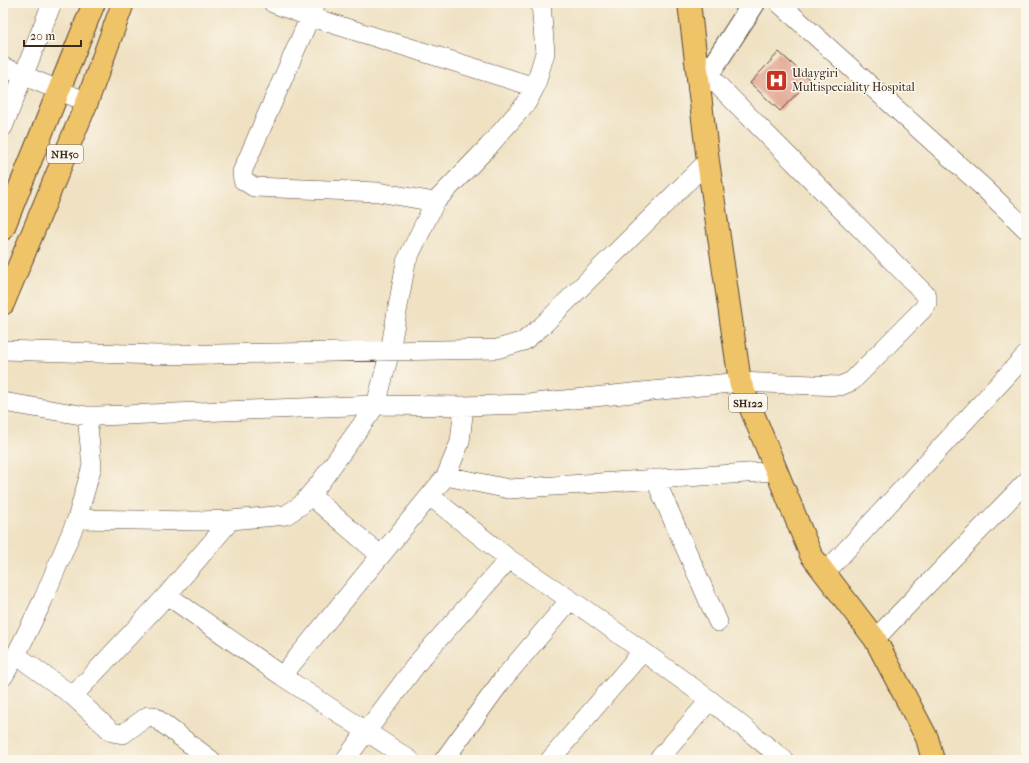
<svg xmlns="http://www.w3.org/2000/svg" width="1029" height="763" viewBox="0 0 1029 763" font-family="'IM FELL French Canon',serif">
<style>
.building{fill:#e0a08a}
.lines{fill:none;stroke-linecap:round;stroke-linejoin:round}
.minor-casing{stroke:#564537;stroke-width:20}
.tertiary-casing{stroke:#564537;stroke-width:24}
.primary-casing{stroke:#564537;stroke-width:24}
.trunk-casing{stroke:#564537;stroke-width:24}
.minor{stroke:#fff;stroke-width:19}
.tertiary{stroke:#fff;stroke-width:22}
.primary{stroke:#efc469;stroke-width:22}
.trunk{stroke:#efc469;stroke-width:22}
.labels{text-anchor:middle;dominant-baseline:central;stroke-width:3;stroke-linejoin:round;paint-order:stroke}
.shield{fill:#fbf7ec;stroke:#75685c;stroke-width:1}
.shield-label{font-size:11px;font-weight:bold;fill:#3b2a1e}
.poi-label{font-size:12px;fill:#3b2a1e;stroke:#fbf7ec;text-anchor:start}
</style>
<rect width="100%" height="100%" fill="#fbf7ec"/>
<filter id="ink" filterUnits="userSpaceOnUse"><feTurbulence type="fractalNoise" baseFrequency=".025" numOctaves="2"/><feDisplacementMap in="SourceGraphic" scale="8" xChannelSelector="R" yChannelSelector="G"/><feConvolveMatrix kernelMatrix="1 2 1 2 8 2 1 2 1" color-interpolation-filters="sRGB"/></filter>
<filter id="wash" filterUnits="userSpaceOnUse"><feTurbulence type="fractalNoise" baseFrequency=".012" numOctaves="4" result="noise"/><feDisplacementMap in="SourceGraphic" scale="16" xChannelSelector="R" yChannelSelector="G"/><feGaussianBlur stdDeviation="0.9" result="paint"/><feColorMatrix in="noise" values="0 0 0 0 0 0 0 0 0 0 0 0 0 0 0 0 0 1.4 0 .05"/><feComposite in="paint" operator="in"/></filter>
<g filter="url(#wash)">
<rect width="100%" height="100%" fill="#efe1c2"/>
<g id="blocks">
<path class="building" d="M 779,52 L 810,80 L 780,111 L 750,83 Z"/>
</g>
</g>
<g filter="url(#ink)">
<use href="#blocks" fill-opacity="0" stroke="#564537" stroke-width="1"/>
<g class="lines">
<defs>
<path id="minor" d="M 273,3 L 311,17 L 535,87
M 316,3 L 242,172 L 243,180 L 254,187 L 378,192 L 435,202
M 779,3 L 984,188 L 1026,229
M 3,67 L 87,102
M 3,127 L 52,3
M 3,350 L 158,355 L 497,349 L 524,341 L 541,327 L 708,161
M 3,402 L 87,416 L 99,416 L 376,405 L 464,406 L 525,404 L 740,382 L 840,386 L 852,381 L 923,309 L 927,303 L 927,296 L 708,75
M 446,476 L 509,489 L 777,471
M 655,479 L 718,622
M 310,495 L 380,555
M 430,496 L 509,559 L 587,611 L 710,700 L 784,760
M 77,519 L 195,521 L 231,520 L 286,515 L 301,505 L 319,484 L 376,405 L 390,351 L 406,262 L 435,202 L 488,147 L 527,102 L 535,87 L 545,53 L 541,3
M 825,573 L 1026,355
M 167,595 L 282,676 L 410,760
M 875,639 L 1026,482
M 16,655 L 73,696 L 112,732 L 123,734 L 148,716 L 153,716 L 211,760
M 282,676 L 446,476 L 460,442 L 464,406
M 3,677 L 16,655 L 43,600 L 77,519 L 92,466 L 87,416
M 73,696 L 167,595 L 231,520
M 345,760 L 419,661 L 509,559
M 444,760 L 503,679 L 570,600
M 550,760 L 642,652
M 658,760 L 710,700"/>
<path id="tertiary" d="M 699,88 L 754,3"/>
<path id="primary" d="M 689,3 L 708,161 L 740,382 L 811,555 L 875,639 L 927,738 L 933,760"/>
<path id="trunk" d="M 3,229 L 94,3
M 3,304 L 87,102 L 123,3"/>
</defs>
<use href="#minor" class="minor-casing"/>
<use href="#tertiary" class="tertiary-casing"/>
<use href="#primary" class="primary-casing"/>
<use href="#trunk" class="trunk-casing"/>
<use href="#minor" class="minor"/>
<use href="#tertiary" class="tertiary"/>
<use href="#primary" class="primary"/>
<use href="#trunk" class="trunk"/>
</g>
</g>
<defs>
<symbol id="hospital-square" viewBox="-11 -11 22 22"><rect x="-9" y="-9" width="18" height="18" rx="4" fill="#c8321e" stroke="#fbf7ec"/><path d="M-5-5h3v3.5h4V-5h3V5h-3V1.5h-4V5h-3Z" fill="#fff"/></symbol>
</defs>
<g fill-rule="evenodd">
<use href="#hospital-square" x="764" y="68" width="25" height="25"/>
</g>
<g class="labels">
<g class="shield">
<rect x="47" y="145" width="36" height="18" rx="3"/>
<rect x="729" y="394" width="38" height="18" rx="3"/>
</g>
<g class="shield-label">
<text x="65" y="154">NH50</text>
<text x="748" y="403">SH122</text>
</g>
<g class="poi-label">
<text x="792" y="73">Udaygiri<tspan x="792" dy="14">Multispeciality Hospital</tspan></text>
</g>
</g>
<rect width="1029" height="763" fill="none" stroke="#fbf7ec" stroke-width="16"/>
<path d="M24 40v6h57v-6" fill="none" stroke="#3b2a1e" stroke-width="2"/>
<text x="30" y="40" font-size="12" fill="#3b2a1e" stroke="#fbf7ec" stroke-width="3" paint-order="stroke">20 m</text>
</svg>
